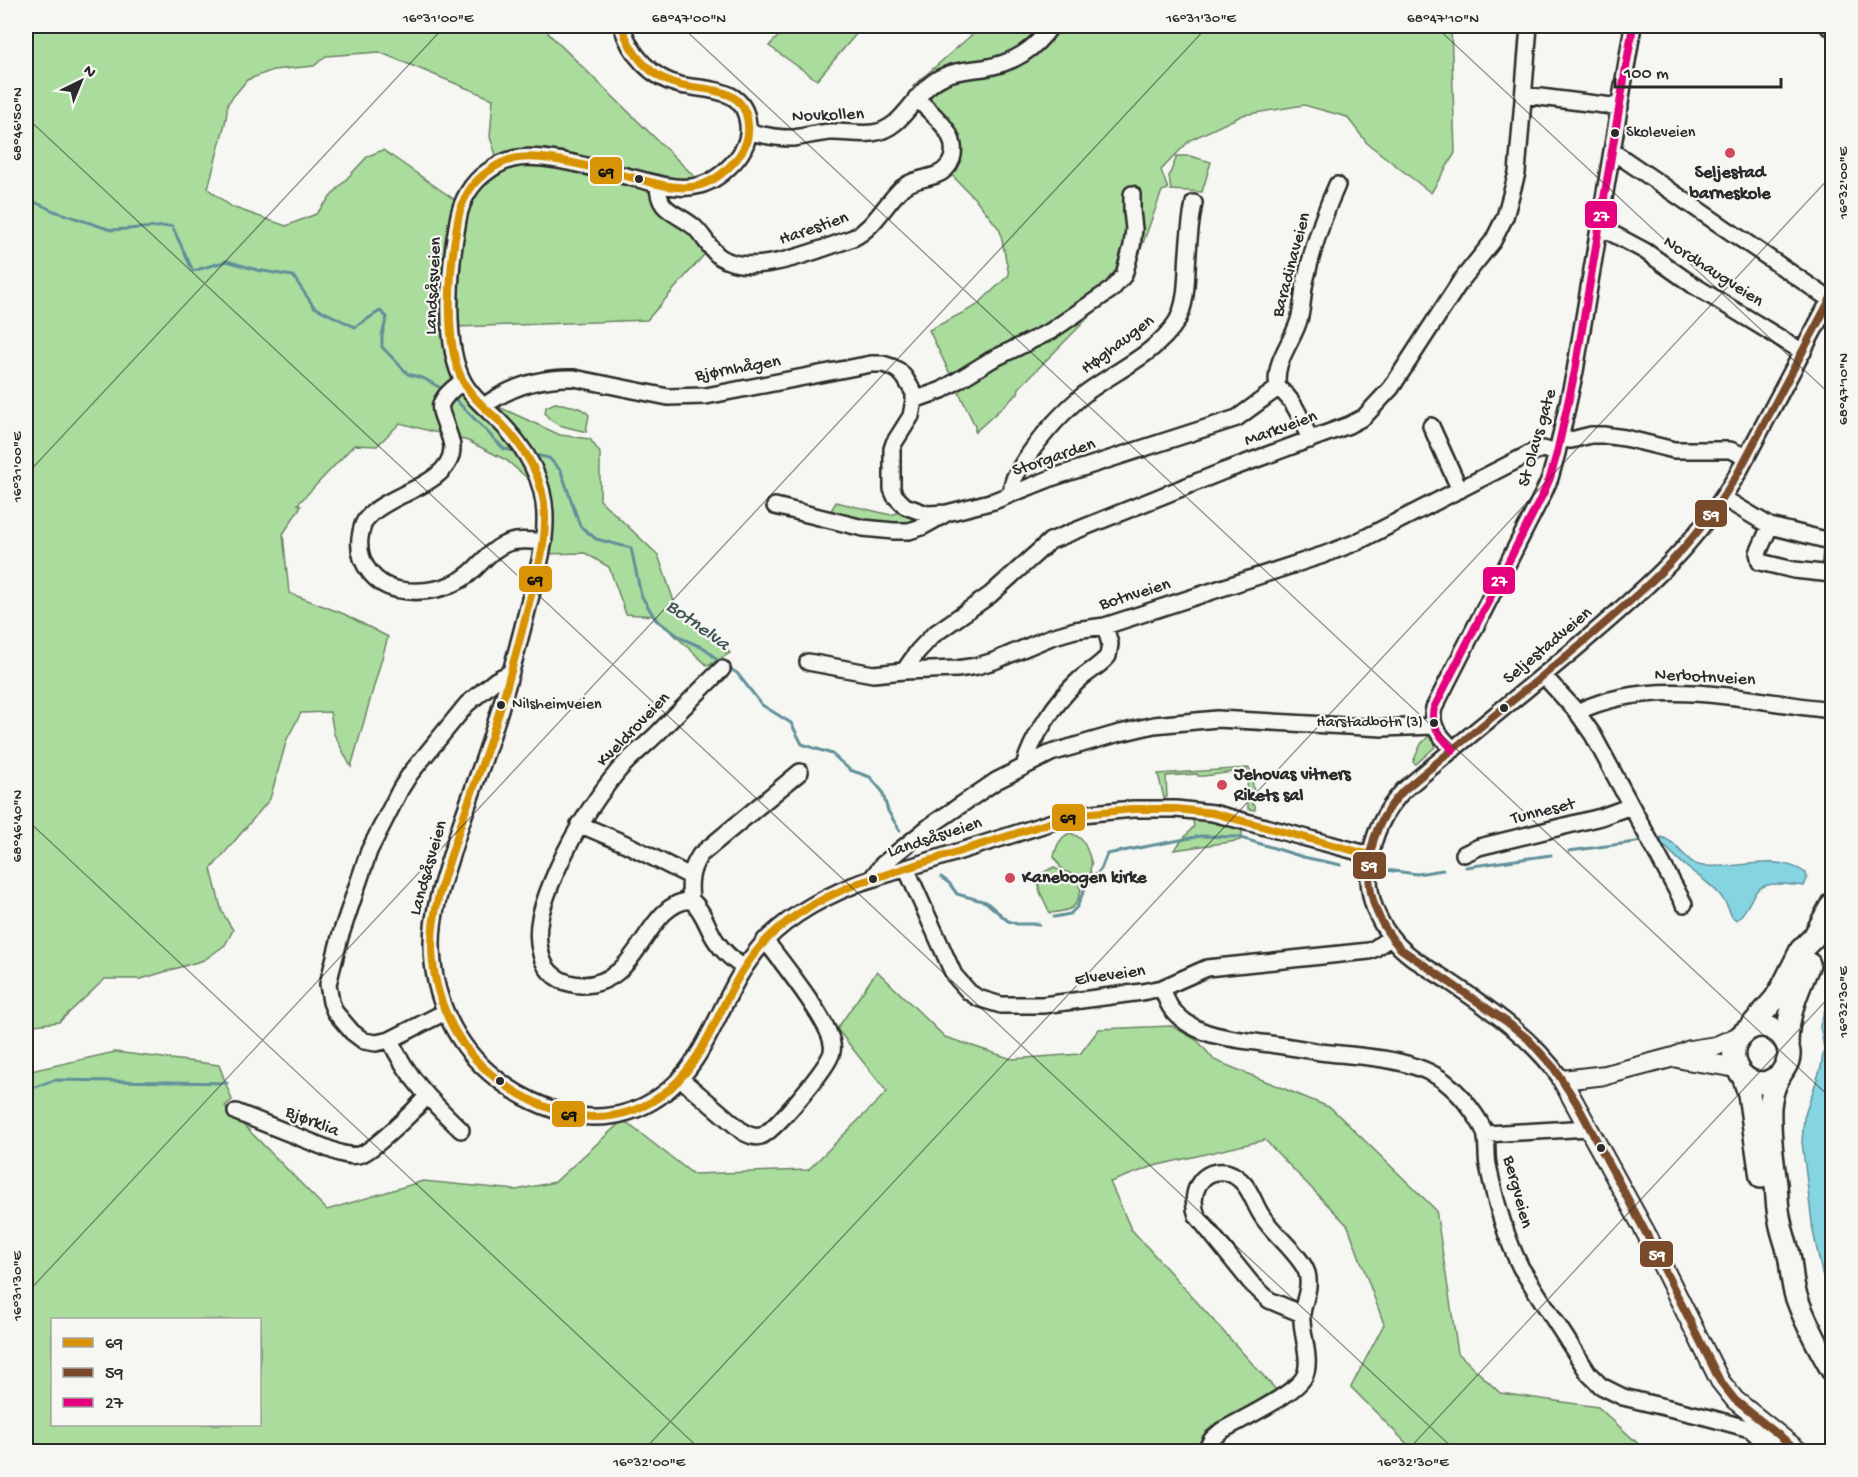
<svg xmlns="http://www.w3.org/2000/svg" width="1858" height="1477" viewBox="0 0 1858 1477" font-family="'Gochi Hand',sans-serif">
<style>
.green{fill:#aadc9d;stroke:#6a8464;stroke-width:1.5;fill-rule:evenodd}
.water{fill:#85d4e2;stroke:#619099;stroke-width:1.5}
.lines{fill:none;stroke-linecap:round;stroke-linejoin:round}
.stream{stroke:#619099;stroke-width:3}
.minor-casing{stroke:#2b2b2b;stroke-width:20}
.major-casing{stroke:#2b2b2b;stroke-width:22}
.highway-casing{stroke:#2b2b2b;stroke-width:26}
.minor{stroke:#f6f6f2;stroke-width:15}
.major{stroke:#f6f6f2;stroke-width:18}
.highway{stroke:#f6f6f2;stroke-width:21}
.bus-1-casing{stroke:#f6f6f2;stroke-width:12}
.bus-2-casing{stroke:#f6f6f2;stroke-width:12}
.bus-3-casing{stroke:#f6f6f2;stroke-width:12}
.bus-1{stroke:#d89406;stroke-width:8}
.bus-2{stroke:#7a4b2a;stroke-width:8}
.bus-3{stroke:#e5007d;stroke-width:8}
.ticks{fill:none;stroke:#2b2b2b;stroke-width:1.5;stroke-opacity:0.45}
.bus-dot{fill:#2b2b2b;stroke:#f6f6f2;stroke-width:2}
.poi-dot{fill:#d1495b;stroke:#f6f6f2;stroke-width:2}
.labels{text-anchor:middle;dominant-baseline:central;stroke-width:4.5;stroke-linejoin:round;paint-order:stroke}
.bus-label{font-size:16px;fill:#2b2b2b;stroke:#f6f6f2;text-anchor:start}
.street-label{font-size:18px;fill:#2b2b2b;stroke:#f6f6f2}
.poi-label{font-size:18px;font-weight:bold;fill:#2b2b2b;stroke:#f6f6f2;text-anchor:start}
.water-label{font-size:20px;font-style:italic;fill:#425559;stroke:#f6f6f2}
.line-badge{stroke:#f6f6f2;stroke-width:2}
.badge-label{font-size:16px;text-anchor:middle;font-weight:bold;fill:#fff}
.pale-badge-label{font-size:16px;text-anchor:middle;font-weight:bold;fill:#111}
.neatline{fill:none;stroke:#2b2b2b;stroke-width:2}
.ticks-label{font-size:15px;text-anchor:middle;fill:#2b2b2b}
</style>
<rect width="100%" height="100%" fill="#f6f6f2"/>
<filter id="ink" filterUnits="userSpaceOnUse"><feTurbulence type="fractalNoise" baseFrequency=".0167" numOctaves="2"/><feDisplacementMap in="SourceGraphic" scale="12" xChannelSelector="R" yChannelSelector="G"/><feConvolveMatrix kernelMatrix="1 2 1 2 8 2 1 2 1" color-interpolation-filters="sRGB"/></filter>
<g filter="url(#ink)">
<path class="green" d="M 26,26 L 552,26 L 548,33 L 700,182 L 649,180 L 710,248 L 647,320 L 457,327 L 463,380 L 491,407 L 497,406 L 560,435 L 590,439 L 600,453 L 600,500 L 658,555 L 678,613 L 710,631 L 730,653 L 708,666 L 654,616 L 626,614 L 609,567 L 585,553 L 543,554 L 538,487 L 506,460 L 468,441 L 400,423 L 377,446 L 354,445 L 298,504 L 301,506 L 283,534 L 289,593 L 344,614 L 388,637 L 351,767 L 334,734 L 330,712 L 301,713 L 287,739 L 270,799 L 211,869 L 222,912 L 233,930 L 225,945 L 204,960 L 141,979 L 105,979 L 59,1022 L 26,1026 ZM 379,52 L 493,99 L 490,137 L 499,164 L 458,202 L 383,150 L 368,156 L 339,187 L 316,214 L 286,226 L 232,207 L 208,189 L 226,119 L 228,103 L 247,80 L 273,70 L 314,66 L 326,56 Z
M 788,26 L 863,26 L 817,80 L 769,46 Z
M 982,26 L 1451,26 L 1455,153 L 1431,193 L 1367,143 L 1347,117 L 1304,105 L 1243,115 L 1190,140 L 1161,170 L 1168,189 L 1162,191 L 1132,273 L 1019,388 L 1018,393 L 975,432 L 975,426 L 929,330 L 976,306 L 1009,275 L 1000,230 L 978,202 L 943,166 L 951,131 L 913,86 Z
M 1177,156 L 1190,156 L 1211,162 L 1202,192 L 1171,190 L 1169,176 Z
M 555,403 C 567,405 581,406 589,415 L 586,432 C 572,427 553,428 545,413 L 546,407 Z
M 836,502 L 891,515 L 906,510 L 935,518 L 889,528 L 829,514 Z
M 1429,736 L 1434,739 L 1435,747 L 1416,764 L 1413,762 L 1421,744 Z
M 1249,768 L 1251,772 L 1255,801 L 1252,802 L 1253,805 L 1255,805 L 1255,810 L 1248,809 L 1247,770 L 1204,776 L 1198,776 L 1197,774 L 1166,776 L 1167,797 L 1165,798 L 1164,798 L 1158,774 Z
M 1192,816 L 1209,818 L 1239,827 L 1242,831 L 1242,839 L 1237,841 L 1174,850 L 1194,826 Z
M 1070,833 C 1083,837 1085,844 1089,855 C 1091,862 1093,863 1090,869 L 1091,874 L 1083,886 L 1081,885 L 1079,886 L 1081,890 C 1075,911 1071,910 1050,913 L 1040,892 L 1037,876 L 1054,867 L 1066,876 L 1071,878 L 1076,876 L 1076,875 L 1063,871 L 1054,857 C 1056,846 1060,837 1070,833 Z
M 877,971 L 945,1037 L 1012,1059 L 1080,1054 L 1099,1029 L 1172,1026 L 1198,1041 L 1214,1060 L 1331,1108 L 1436,1210 L 1458,1353 L 1500,1393 L 1598,1407 L 1646,1451 L 1414,1451 L 1351,1387 L 1384,1324 L 1348,1226 L 1265,1140 L 1154,1166 L 1110,1182 L 1131,1229 L 1278,1392 L 1200,1451 L 26,1451 L 26,1072 L 115,1052 L 219,1065 L 232,1100 L 225,1106 L 327,1210 L 423,1181 L 516,1190 L 555,1182 L 623,1120 L 693,1174 L 808,1170 L 887,1092 L 837,1029 ZM 52,1320 L 260,1320 L 260,1424 L 52,1424 Z"/>
<path class="water" d="M 1661,837 C 1677,841 1683,859 1698,865 C 1705,867 1713,866 1721,866 C 1748,866 1781,855 1806,873 L 1807,879 L 1804,886 C 1788,885 1762,878 1753,896 C 1749,904 1744,914 1737,920 L 1732,917 C 1723,892 1710,885 1689,869 C 1679,861 1670,851 1661,843 Z
M 1832,985 L 1832,1297 L 1822,1273 L 1813,1231 L 1802,1142 L 1804,1118 L 1821,1067 L 1824,1048 L 1820,1026 Z"/>
<g class="lines">
<path class="stream" d="M 26,198 L 54,211 L 111,230 L 172,226 L 193,271 L 227,261 L 257,270 L 293,276 L 314,307 L 355,327 L 380,311 L 387,317 L 382,335 L 382,347 L 408,374 L 425,379 L 444,390
M 452,396 L 504,449 L 516,451
M 531,454 L 549,458 L 561,471 L 580,526 L 596,539 L 631,548 L 641,595 L 656,620 L 683,639 L 706,649 L 720,663 L 737,673 L 762,705 L 791,723 L 802,744 L 832,754 L 850,770 L 870,777 L 882,791 L 888,811 L 900,831
M 1569,851 L 1643,841
M 1466,867 L 1551,855
M 1386,870 L 1417,874 L 1443,870
M 941,877 L 949,883 L 957,894 L 986,902 L 1008,921 L 1017,924 L 1039,924
M 1054,917 L 1070,914 L 1077,907 L 1085,888 L 1101,869 L 1107,854 L 1201,836 L 1238,837 L 1303,857 L 1341,865
M 26,1090 L 55,1080 L 227,1083"/>
<defs>
<path id="minor" d="M 622,26 C 630,54 651,78 680,85 C 708,91 745,86 748,125 C 750,142 740,157 728,168 C 700,196 672,188 638,179 C 607,172 542,151 513,159 C 504,161 495,166 487,172 C 471,183 461,201 458,220 C 450,263 442,345 464,383 C 472,397 485,408 497,419 C 525,447 546,479 545,521 C 545,550 535,579 528,607 C 517,651 505,695 491,738 C 481,769 469,799 459,830 C 448,867 432,905 432,944 C 432,996 455,1047 497,1079 C 522,1099 563,1118 595,1117 C 618,1117 640,1110 659,1097 C 710,1062 718,999 755,953 C 780,920 821,898 859,883 L 1065,818 L 1082,814 L 1133,809 L 1176,809 L 1213,813 L 1370,855
M 1828,26 L 1832,28
M 1524,95 L 1620,107
M 749,132 C 763,135 779,139 794,138 C 806,136 818,133 830,132 C 853,131 875,140 895,123 C 913,108 921,86 944,76 C 957,70 971,70 984,68 C 1014,63 1034,50 1051,26
M 1612,151 L 1832,301
M 658,184 C 658,212 674,211 693,226 C 704,235 709,249 720,257 C 753,279 819,249 853,238 C 875,227 884,205 902,188 C 911,180 925,179 936,175 C 944,172 949,167 952,159 C 960,134 932,114 916,98
M 1600,227 L 1645,251 L 1693,285 L 1803,352
M 463,381 C 455,387 445,394 441,404 C 439,410 444,419 446,426 C 448,433 452,440 452,448 C 452,473 421,486 402,495 C 390,501 376,508 368,517 C 362,523 361,531 360,538 C 357,563 375,586 400,590 C 423,594 451,589 469,574 C 481,564 492,548 508,543 C 519,539 532,541 544,542
M 1278,388 C 1273,363 1290,346 1298,323 C 1303,310 1302,296 1305,282 C 1312,252 1324,213 1337,185
M 914,400 L 942,390 L 991,360 L 1051,331 L 1112,289 L 1124,275 L 1132,246 L 1134,229 L 1132,211 L 1132,194
M 484,406 C 510,387 540,377 574,378 L 668,397 L 706,396 L 871,364 L 883,364 L 892,367 L 899,371 L 905,378 L 914,393 L 914,400 L 911,416 L 894,443 L 892,449 L 892,489 L 895,496 L 905,506 L 927,514 L 947,513
M 1431,426 L 1460,490
M 1560,439 L 1571,440 L 1591,435 L 1603,435 L 1625,438 L 1674,450 L 1730,450 L 1747,457
M 1012,493 C 1010,481 1019,470 1025,460 C 1042,435 1063,411 1087,392 C 1117,370 1157,353 1177,321 C 1188,301 1186,275 1188,253 C 1189,236 1191,219 1194,203
M 1723,498 L 1770,526 L 1830,541 C 1835,551 1829,564 1832,576
M 775,506 L 863,528 L 894,531 L 909,531 L 922,527 L 947,513 L 994,501 L 1054,477 L 1237,418 L 1278,388 C 1295,400 1302,421 1310,440
M 1770,526 L 1758,553 L 1760,562 L 1794,570 L 1832,574
M 808,662 L 873,674 L 904,671 L 957,669 L 977,666 L 994,661 L 1051,637 L 1075,630 L 1105,626 L 1323,555 L 1357,542 L 1533,452 L 1543,449 L 1557,453
M 722,669 C 700,690 679,712 658,733 C 645,746 630,757 618,771 C 590,805 568,842 551,884 C 542,907 534,929 541,954 C 545,973 561,984 581,985 C 642,985 643,904 691,900 C 704,911 707,928 716,941 C 724,953 733,960 744,968
M 904,671 L 918,651 L 933,635 L 990,595 L 1050,541 L 1224,471 L 1349,425 L 1364,417 L 1391,388 L 1460,282 L 1493,241 L 1505,217 L 1517,173 L 1529,26
M 1544,676 L 1577,712 L 1593,735 L 1684,904
M 1577,712 C 1657,674 1749,702 1832,710
M 1453,750 C 1441,735 1429,728 1434,708 L 1543,494 L 1550,478 L 1557,453 L 1575,371 L 1633,26
M 1024,766 C 1032,737 1057,700 1079,680 C 1089,671 1100,666 1108,656 L 1110,644 L 1105,626
M 579,824 L 626,844 L 690,876
M 1464,854 L 1479,847 L 1601,817 L 1631,806
M 906,868 L 954,975 L 969,992 L 978,998 L 1001,1005 L 1043,1005 L 1142,992 L 1162,988 L 1207,968 L 1369,951 L 1374,949 L 1391,937
M 871,879 L 883,864 L 930,826 L 996,781 L 1051,753 L 1116,734 L 1154,725 L 1217,719 L 1383,728 L 1433,726
M 691,900 C 689,883 690,870 700,855 L 800,772
M 1162,988 C 1165,994 1167,1003 1171,1008 C 1193,1037 1230,1038 1262,1043 C 1282,1045 1301,1049 1320,1052 C 1361,1057 1419,1057 1450,1086 C 1462,1096 1480,1119 1485,1133 C 1488,1143 1486,1155 1488,1165 C 1495,1200 1505,1236 1521,1268 L 1589,1374 L 1601,1386 L 1623,1397 L 1706,1417 L 1750,1429 L 1775,1452
M 445,1012 L 390,1040 L 376,1043 L 364,1041 L 352,1032 L 335,1012 L 331,1002 L 328,984 L 340,937 L 369,851 L 400,790 L 410,774 L 467,704 L 496,680 L 511,672
M 390,1040 C 408,1078 431,1101 461,1130
M 681,1079 L 743,1132 C 749,1135 754,1138 761,1136 C 775,1131 823,1072 830,1057 C 832,1054 833,1048 832,1044 C 830,1022 781,961 765,940
M 1562,1080 C 1533,1039 1494,1012 1453,984 C 1432,970 1406,957 1391,937 C 1355,892 1366,831 1403,791 C 1462,741 1523,693 1582,643 C 1645,589 1695,547 1738,473 L 1832,296
M 236,1112 L 339,1153 C 347,1155 354,1157 362,1154 C 377,1147 415,1110 426,1097
M 1486,1134 L 1589,1128
M 1205,1452 L 1212,1439 L 1221,1431 C 1240,1420 1294,1395 1304,1377 C 1313,1361 1300,1331 1302,1314 C 1304,1299 1311,1288 1307,1273 C 1301,1255 1273,1234 1262,1216 C 1255,1206 1252,1193 1244,1184 C 1240,1179 1232,1173 1225,1172 C 1199,1169 1189,1195 1197,1216 L 1251,1283 L 1269,1300 L 1302,1314"/>
<path id="major" d="M 1739,1036 L 1716,1046 L 1690,1050 L 1674,1057 L 1606,1075 L 1562,1080 L 1647,1235 L 1720,1381 L 1735,1400 L 1800,1452
M 1674,1057 C 1694,1063 1715,1063 1736,1068"/>
<path id="highway" d="M 1749,1029 L 1775,999 L 1783,986 L 1801,950 L 1814,937 L 1832,904
M 1787,1043 C 1788,1012 1797,992 1809,964
M 1780,1075 C 1776,1078 1772,1080 1768,1082 C 1738,1089 1721,1050 1745,1032 C 1762,1018 1786,1031 1789,1052 C 1790,1062 1784,1068 1779,1077 C 1774,1086 1771,1096 1770,1107 C 1769,1133 1772,1158 1776,1184 C 1777,1196 1777,1209 1780,1221 C 1782,1234 1788,1247 1790,1260 C 1792,1274 1792,1283 1796,1296 C 1805,1322 1818,1346 1832,1370
M 1743,1076 L 1749,1094 L 1761,1177"/>
</defs>
<use href="#minor" class="minor-casing"/>
<use href="#major" class="major-casing"/>
<use href="#highway" class="highway-casing"/>
<use href="#minor" class="minor"/>
<use href="#major" class="major"/>
<use href="#highway" class="highway"/>
<defs>
<path id="bus-1" d="M 622,26 C 630,54 651,78 680,85 C 708,91 745,86 748,125 C 750,142 740,157 728,168 C 700,196 672,188 638,179 C 607,172 542,151 513,159 C 504,161 495,166 487,172 C 471,183 461,201 458,220 C 450,263 442,345 464,383 C 472,397 485,408 497,419 C 525,447 546,479 545,521 C 545,550 535,579 528,607 C 517,651 505,695 491,738 C 481,769 469,799 459,830 C 448,867 432,905 432,944 C 432,996 455,1047 497,1079 C 522,1099 563,1118 595,1117 C 618,1117 640,1110 659,1097 C 710,1062 718,999 755,953 C 780,920 821,898 859,883 L 1065,818 L 1082,814 L 1133,809 L 1176,809 L 1213,813 L 1370,855"/>
<path id="bus-2" d="M 1800,1452 L 1735,1400 L 1720,1381 L 1647,1235 L 1576,1102 L 1554,1068 L 1528,1039 L 1507,1022 L 1401,949 C 1357,901 1359,838 1403,791 C 1462,741 1523,693 1582,643 C 1645,589 1695,547 1738,473 L 1832,296"/>
<path id="bus-3" d="M 1453,750 C 1441,735 1429,728 1434,708 L 1543,494 L 1550,478 L 1557,453 L 1575,371 L 1633,26"/>
</defs>
<use href="#bus-1" class="bus-1-casing"/>
<use href="#bus-2" class="bus-2-casing"/>
<use href="#bus-3" class="bus-3-casing"/>
<use href="#bus-1" class="bus-1"/>
<use href="#bus-2" class="bus-2"/>
<use href="#bus-3" class="bus-3"/>
</g>
</g>
<path class="ticks" d="M 681,26 L 1832,1099M 1435,26 L 1832,396M 26,117 L 1457,1452M 26,475 L 445,26M 26,819 L 703,1452M 26,1294 L 1208,26M 642,1452 L 1832,175M 1406,1452 L 1832,994"/>
<g class="bus-dot">
<circle cx="1615" cy="133" r="5"/>
<circle cx="639" cy="179" r="5"/>
<circle cx="501" cy="705" r="5"/>
<circle cx="1504" cy="708" r="5"/>
<circle cx="1434" cy="723" r="5"/>
<circle cx="873" cy="879" r="5"/>
<circle cx="500" cy="1081" r="5"/>
<circle cx="1601" cy="1148" r="5"/>
</g>
<g class="poi-dot">
<circle cx="1730" cy="153" r="6"/>
<circle cx="1222" cy="785" r="6"/>
<circle cx="1010" cy="878" r="6"/>
</g>
<g class="labels">
<g class="bus-label">
<text x="1626" y="133">Skoleveien</text>
<text x="512" y="705">Nilsheimveien</text>
<text x="1423" y="723" text-anchor="end">Harstadbotn (3)</text>
</g>
<g class="street-label">
<text transform="translate(828 116) rotate(-2)">Novkollen</text>
<text transform="translate(814 229) rotate(-19)">Harestien</text>
<text transform="translate(1292 265) rotate(-75)">Baradinaveien</text>
<text transform="translate(1713 272) rotate(33)">Nordhaugveien</text>
<text transform="translate(434 286) rotate(-87)">Landsåsveien</text>
<text transform="translate(1118 345) rotate(-37)">Høghaugen</text>
<text transform="translate(738 369) rotate(-10)">Bjørnhågen</text>
<text transform="translate(1281 429) rotate(-20)">Markveien</text>
<text transform="translate(1538 438) rotate(-74)">St Olavs gate</text>
<text transform="translate(1054 458) rotate(-19)">Storgarden</text>
<text transform="translate(1135 595) rotate(-17)">Botnveien</text>
<text transform="translate(1548 646) rotate(-40)">Seljestadveien</text>
<text transform="translate(1705 678) rotate(3)">Nerbotnveien</text>
<text transform="translate(634 730) rotate(-46)">Kveldroveien</text>
<text transform="translate(1543 812) rotate(-14)">Tunneset</text>
<text transform="translate(935 838) rotate(-18)">Landsåsveien</text>
<text transform="translate(429 868) rotate(-74)">Landsåsveien</text>
<text transform="translate(1110 976) rotate(-8)">Elveveien</text>
<text transform="translate(312 1122) rotate(22)">Bjørklia</text>
<text transform="translate(1517 1192) rotate(75)">Bergveien</text>
</g>
<g class="poi-label">
<text x="1730" y="173" text-anchor="middle">Seljestad<tspan x="1730" dy="21">barneskole</tspan></text>
<text x="1234" y="775">Jehovas vitners<tspan x="1234" dy="21">Rikets sal</tspan></text>
<text x="1022" y="878">Kanebogen kirke</text>
</g>
<g class="water-label">
<text transform="translate(697 626) rotate(36)">Botnelva</text>
</g>
</g>
<g class="line-badge">
<rect x="589" y="156" width="34" height="29" rx="6" fill="#d89406"/>
<rect x="1584" y="200" width="34" height="29" rx="6" fill="#e5007d"/>
<rect x="1694" y="499" width="34" height="29" rx="6" fill="#7a4b2a"/>
<rect x="518" y="565" width="35" height="28" rx="6" fill="#d89406"/>
<rect x="1482" y="566" width="34" height="29" rx="6" fill="#e5007d"/>
<rect x="1051" y="803" width="35" height="29" rx="6" fill="#d89406"/>
<rect x="1352" y="851" width="35" height="29" rx="6" fill="#7a4b2a"/>
<rect x="551" y="1100" width="35" height="28" rx="6" fill="#d89406"/>
<rect x="1639" y="1240" width="35" height="28" rx="6" fill="#7a4b2a"/>
</g>
<g class="badge-label">
<text x="1601" y="221">27</text>
<text x="1711" y="520">59</text>
<text x="1499" y="586">27</text>
<text x="1369" y="871">59</text>
<text x="1657" y="1260">59</text>
</g>
<g class="pale-badge-label">
<text x="606" y="177">69</text>
<text x="535" y="585">69</text>
<text x="1068" y="823">69</text>
<text x="569" y="1120">69</text>
</g>
<rect width="1858" height="1477" fill="none" stroke="#f6f6f2" stroke-width="66"/>
<rect x="51" y="1318" width="210" height="108" fill="#f6f6f2" stroke="#a5a5a2" stroke-width="1.5"/>
<rect x="63" y="1338" width="30" height="9" fill="#d89406" stroke="#a5a5a2" stroke-width="1.5"/>
<text x="105" y="1348" font-size="18" fill="#2b2b2b">69</text>
<rect x="63" y="1368" width="30" height="9" fill="#7a4b2a" stroke="#a5a5a2" stroke-width="1.5"/>
<text x="105" y="1378" font-size="18" fill="#2b2b2b">59</text>
<rect x="63" y="1398" width="30" height="9" fill="#e5007d" stroke="#a5a5a2" stroke-width="1.5"/>
<text x="105" y="1408" font-size="18" fill="#2b2b2b">27</text>
<g transform="translate(81 81) rotate(43)" stroke="#f6f6f2" stroke-width="4.5" paint-order="stroke">
<path d="M0-4.5L10 22L0 15L-10 22Z" fill="#2b2b2b"/>
<text y="-9" font-size="16" font-weight="bold" text-anchor="middle" fill="#2b2b2b">N</text>
</g>
<path d="M1615 78v9h166v-9" fill="none" stroke="#2b2b2b" stroke-width="3"/>
<text x="1624" y="78" font-size="18" fill="#2b2b2b" stroke="#f6f6f2" stroke-width="4.5" paint-order="stroke">100 m</text>
<rect x="33" y="33" width="1792" height="1411" class="neatline"/>
<g class="ticks-label">
<text x="438" y="22">16°31'00"E</text>
<text x="689" y="22">68°47'00"N</text>
<text x="1201" y="22">16°31'30"E</text>
<text x="1443" y="22">68°47'10"N</text>
<text transform="translate(16 124) rotate(-90)" y="5">68°46'50"N</text>
<text transform="translate(1842 183) rotate(-90)" y="5">16°32'00"E</text>
<text transform="translate(1842 389) rotate(-90)" y="5">68°47'10"N</text>
<text transform="translate(16 467) rotate(-90)" y="5">16°31'00"E</text>
<text transform="translate(16 826) rotate(-90)" y="5">68°46'40"N</text>
<text transform="translate(1842 1002) rotate(-90)" y="5">16°32'30"E</text>
<text transform="translate(16 1286) rotate(-90)" y="5">16°31'30"E</text>
<text x="649" y="1466">16°32'00"E</text>
<text x="1413" y="1466">16°32'30"E</text>
</g>
</svg>
